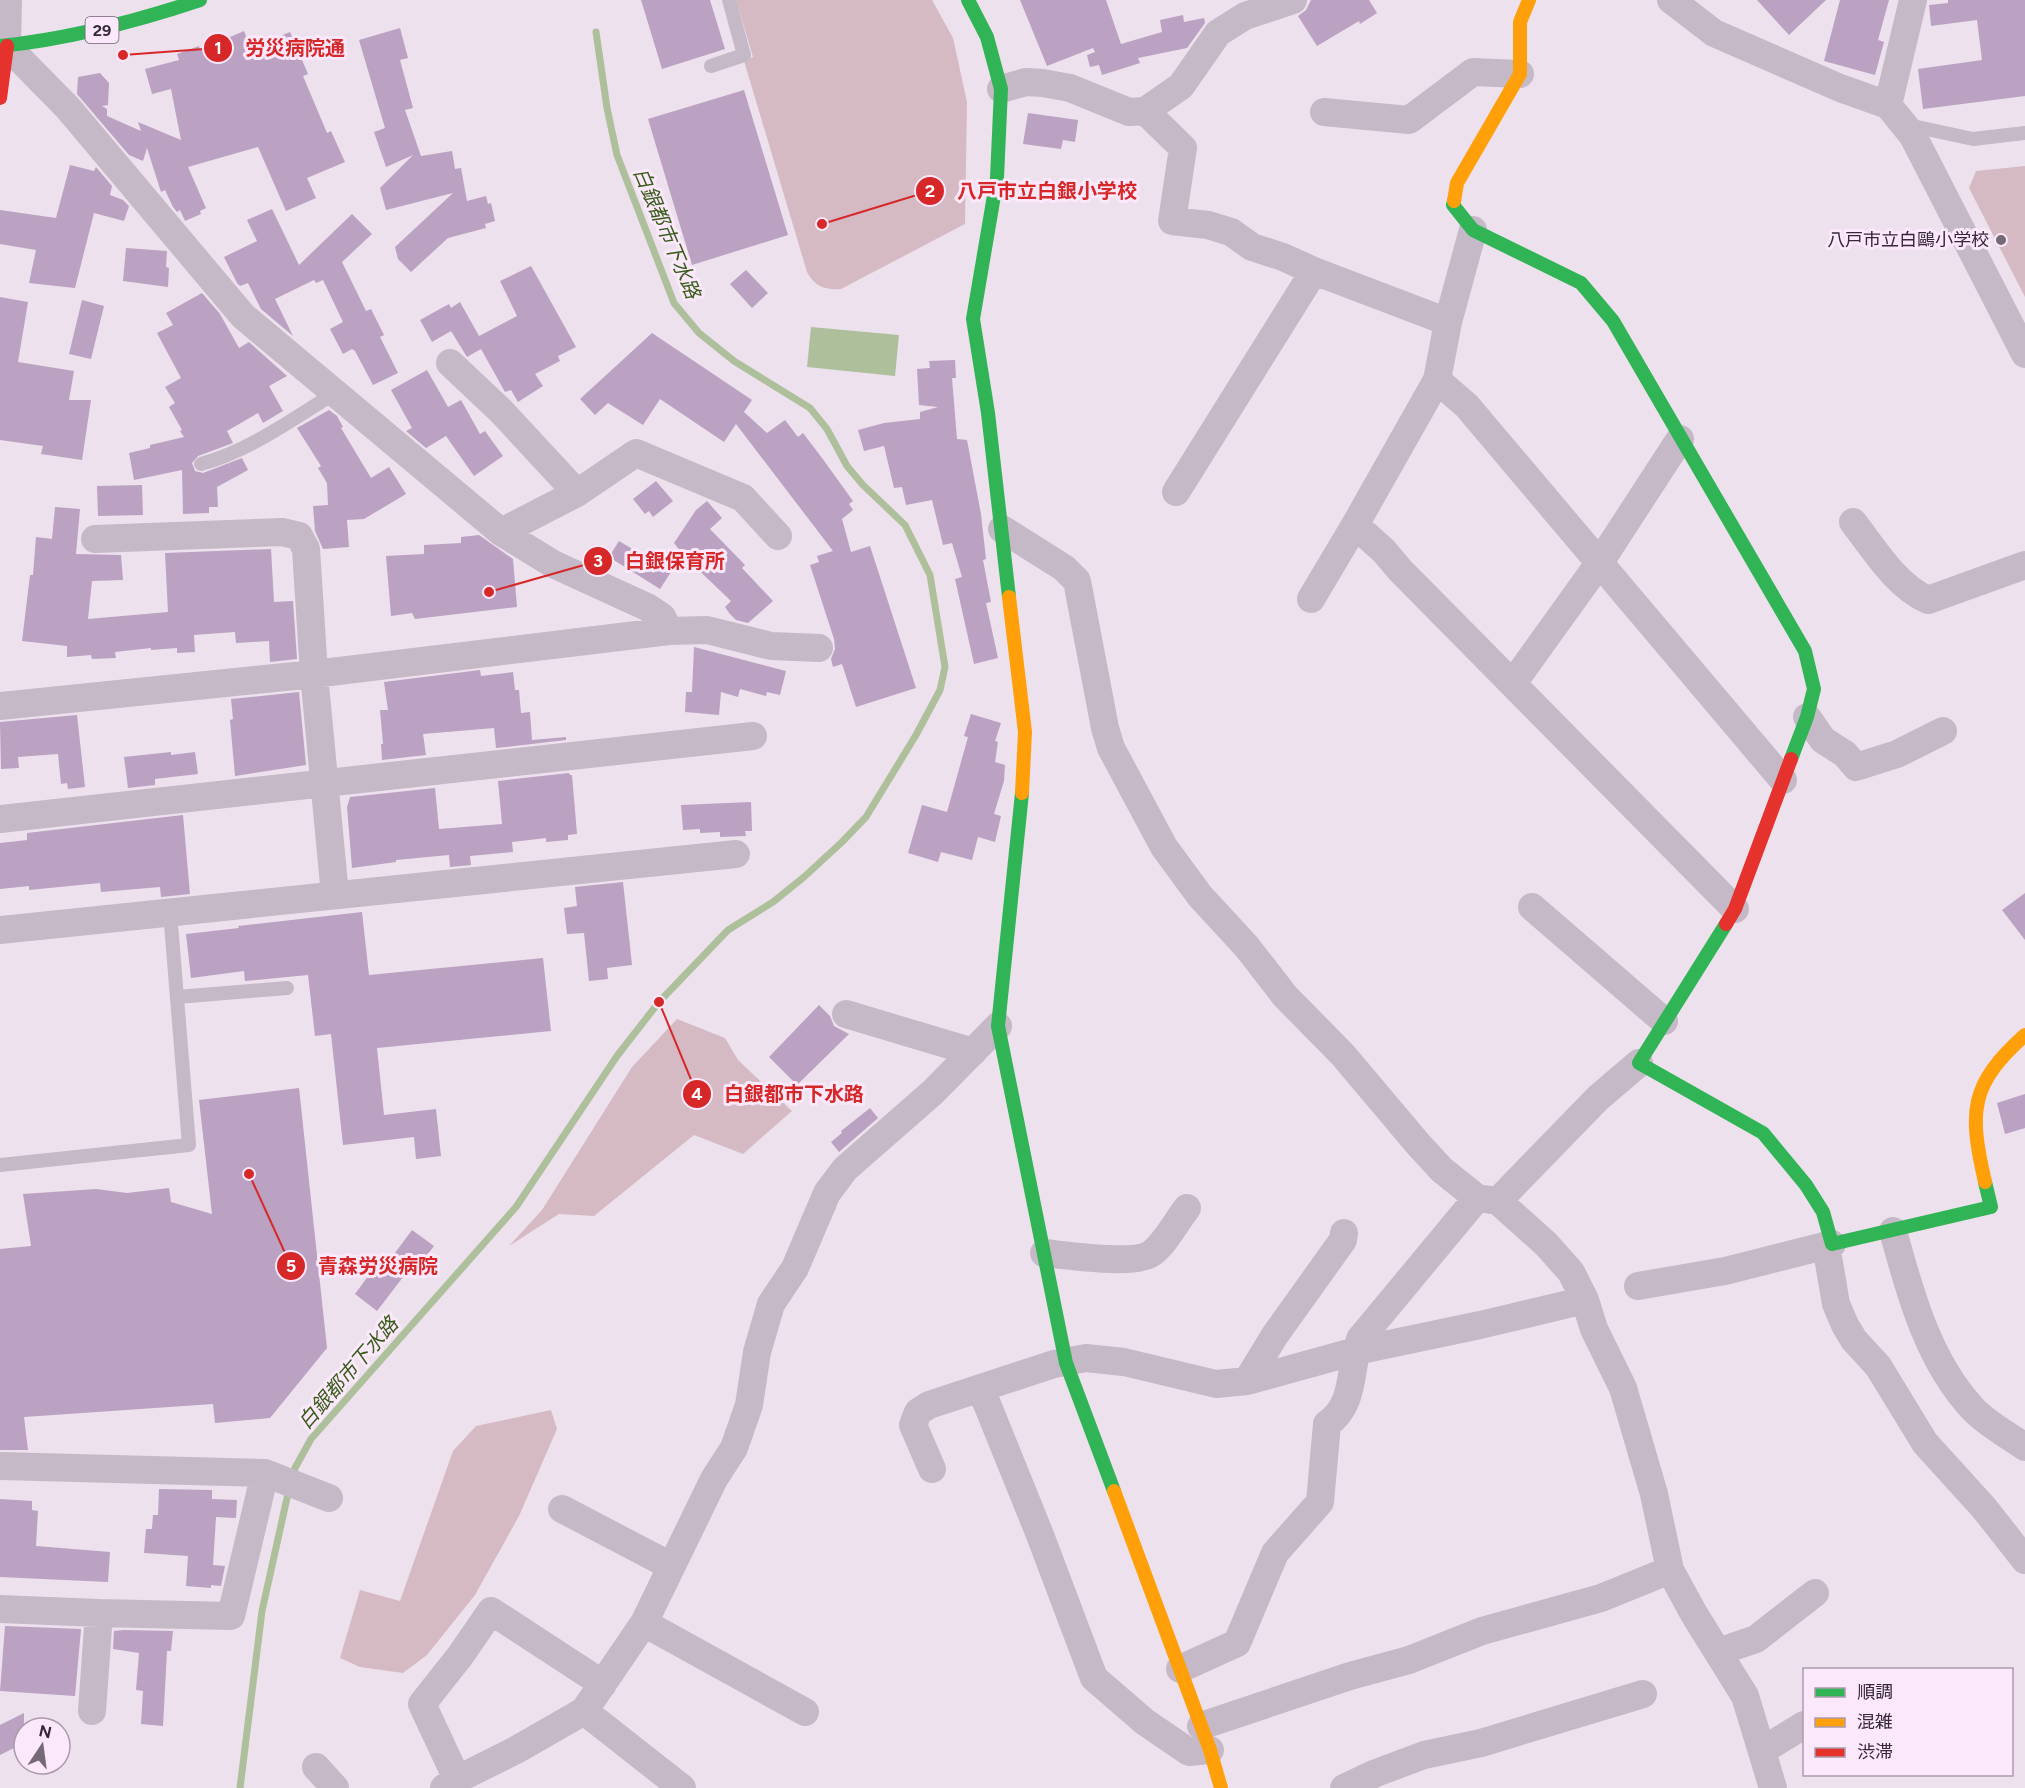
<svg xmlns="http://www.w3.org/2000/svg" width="2025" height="1788" viewBox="0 0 2025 1788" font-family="Figtree,'Noto Sans JP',sans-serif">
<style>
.green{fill:#d6bac3}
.water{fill:#aec09b}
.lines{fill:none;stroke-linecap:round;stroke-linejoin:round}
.stream{stroke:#aec09b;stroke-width:7}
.building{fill:#bba1c2}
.lane{stroke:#c6b9c7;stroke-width:14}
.street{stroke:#c6b9c7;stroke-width:28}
.fast{stroke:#30b455;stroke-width:14}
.slow{stroke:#ff9f0a;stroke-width:14}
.jam{stroke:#e5322d;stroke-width:14}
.poi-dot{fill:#756977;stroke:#fbe8fa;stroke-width:2}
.labels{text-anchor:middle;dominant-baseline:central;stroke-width:6;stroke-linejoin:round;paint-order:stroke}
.shield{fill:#fbe8fa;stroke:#706272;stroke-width:1.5}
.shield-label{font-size:16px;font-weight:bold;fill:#352838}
.poi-label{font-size:18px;fill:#352838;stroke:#fbe8fa;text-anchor:end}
.water-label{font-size:20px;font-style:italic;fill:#385c1a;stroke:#fbe8fa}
.leader{fill:none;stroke:#d62828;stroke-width:2}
.callout-dot{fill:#d62828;stroke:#fbe8fa;stroke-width:2}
.mark-label{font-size:18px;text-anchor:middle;font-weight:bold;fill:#fff}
.callout-label{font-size:20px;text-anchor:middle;font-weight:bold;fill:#d62828;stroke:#fbe8fa;stroke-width:6;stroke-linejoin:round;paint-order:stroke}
</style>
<rect width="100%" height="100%" fill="#ede1ed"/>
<path class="green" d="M 736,0 L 932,0 L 953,38 L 967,102 L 965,224 L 841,289 C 825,290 815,287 807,272 L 744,61 L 753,57 Z
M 2025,166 L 2025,297 L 1969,188 L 1976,171 Z
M 677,1019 L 725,1038 L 738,1060 L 792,1111 L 743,1154 L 694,1135 L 594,1216 L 559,1214 L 509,1246 L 542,1210 L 632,1067 Z
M 551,1410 L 557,1429 L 519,1516 L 475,1595 L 427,1655 L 403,1673 L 360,1667 L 340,1658 L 360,1590 L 400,1601 L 453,1451 L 476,1426 Z"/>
<path class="water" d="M 811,327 L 899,335 L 895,376 L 807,367 Z"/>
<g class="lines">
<path class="stream" d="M 292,1478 L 295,1468 L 311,1439 L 516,1207 L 617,1056 L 659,1002 L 728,930 L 773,902 L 804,877 L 842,842 L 866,817 L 916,735 L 940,690 L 945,667 L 930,575 L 905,525 L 863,485 L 847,466 L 827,429 L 810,408 L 734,361 L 699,333 L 674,303 L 617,155 L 607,108 L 596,32
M 240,1788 L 262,1611 L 289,1489"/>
</g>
<path class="building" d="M 641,0 L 710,0 L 725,49 L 662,69 Z
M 1020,0 L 1106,0 L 1121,44 L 1162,32 L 1160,20 L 1183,15 L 1184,22 L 1204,18 L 1205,23 L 1187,48 L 1138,58 L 1140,63 L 1102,75 L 1099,65 L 1090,67 L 1087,55 L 1095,52 L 1093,48 L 1047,66 Z
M 1311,0 L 1369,0 L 1377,13 L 1360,24 L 1359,21 L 1317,46 L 1298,16 L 1306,10 Z
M 1757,0 L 1826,0 L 1789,35 Z
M 1840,0 L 1889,0 L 1878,40 L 1884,42 L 1875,75 L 1824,61 Z
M 1948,0 L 2025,0 L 2025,96 L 1923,109 L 1918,69 L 1982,60 L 1977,20 L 1931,26 L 1929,5 L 1948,3 Z
M 400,28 L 408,58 L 400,60 L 413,108 L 405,110 L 421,156 L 452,151 L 455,169 L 461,168 L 467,201 L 486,196 L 488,204 L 491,203 L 495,221 L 485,224 L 486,228 L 448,238 L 411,272 L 398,259 L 395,247 L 453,193 L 386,210 L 380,188 L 413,155 L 386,167 L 374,132 L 385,128 L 359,40 Z
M 244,31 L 251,48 L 290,32 L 308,74 L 303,76 L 327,133 L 331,131 L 345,162 L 307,178 L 316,198 L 286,211 L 258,147 L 188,167 L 206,208 L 200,211 L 201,214 L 185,221 L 180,210 L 177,212 L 173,207 L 165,190 L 161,192 L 147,148 L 143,161 L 129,155 L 77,94 L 78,77 L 100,73 L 109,83 L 108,105 L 102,106 L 107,109 L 107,116 L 141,131 L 138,122 L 181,140 L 171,89 L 152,94 L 145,69 L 179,60 L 177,54 L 199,46 L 200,50 Z
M 744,90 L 788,235 L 692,265 L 648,119 Z
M 1028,113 L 1078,120 L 1075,142 L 1063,140 L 1061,149 L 1023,144 Z
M 70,165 L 94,171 L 96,167 L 112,186 L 110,195 L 123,200 L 129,206 L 124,221 L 94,213 L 75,288 L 29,283 L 36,250 L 0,244 L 0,210 L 56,218 Z
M 272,209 L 299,265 L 352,214 L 372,234 L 342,262 L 366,311 L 371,309 L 384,335 L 380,337 L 398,373 L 373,385 L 355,351 L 352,349 L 343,354 L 330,329 L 343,322 L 323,280 L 316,283 L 314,280 L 275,299 L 293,336 L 261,309 L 248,283 L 240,286 L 237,283 L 224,257 L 257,241 L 247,220 Z
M 126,248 L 167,251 L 166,267 L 169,268 L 168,287 L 123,281 Z
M 531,266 L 576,347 L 558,356 L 560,361 L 535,374 L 543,386 L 518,402 L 511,390 L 505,392 L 481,349 L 467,357 L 451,331 L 432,342 L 420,320 L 449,304 L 451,308 L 460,302 L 479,336 L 517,316 L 500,281 Z
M 746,270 L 768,293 L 752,308 L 730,284 Z
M 202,293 L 220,314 L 239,348 L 249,342 L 287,376 L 269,386 L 283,411 L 263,423 L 258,413 L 227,431 L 233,443 L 198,456 L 192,463 L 195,471 L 203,473 L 242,458 L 248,470 L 217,487 L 218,507 L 209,507 L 209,513 L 183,514 L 182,470 L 134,480 L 129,453 L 150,448 L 150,445 L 184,437 L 180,431 L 182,430 L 169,407 L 175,403 L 165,387 L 181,378 L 157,333 L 173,325 L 166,313 Z
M 0,297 L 28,302 L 18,362 L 74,371 L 69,400 L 91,400 L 82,460 L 41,454 L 43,446 L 0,440 Z
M 82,300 L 104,306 L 91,359 L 69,354 Z
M 652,333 L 752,400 L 744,412 L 767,433 L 785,420 L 798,437 L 803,433 L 822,458 L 853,501 L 849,504 L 853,510 L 842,519 L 851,552 L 870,546 L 916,688 L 856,707 L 842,664 L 833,667 L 831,659 L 835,649 L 834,639 L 810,565 L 819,562 L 817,556 L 833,551 L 736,424 L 724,442 L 660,399 L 643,425 L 608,403 L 595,415 L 580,399 Z
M 955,360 L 956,378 L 952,378 L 957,439 L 967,440 L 981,514 L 986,559 L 983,560 L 991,602 L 986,603 L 998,658 L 974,664 L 955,579 L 962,577 L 952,543 L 943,545 L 932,500 L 906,505 L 902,487 L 894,488 L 884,446 L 864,451 L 858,430 L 884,423 L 920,419 L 920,412 L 938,407 L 919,405 L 917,369 L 930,368 L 929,361 Z
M 427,370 L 448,407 L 461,400 L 480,434 L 485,431 L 503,456 L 474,476 L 446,436 L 426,448 L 406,431 L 412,428 L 391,390 Z
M 329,410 L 337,416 L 343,427 L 341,428 L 371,478 L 389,467 L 406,494 L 364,519 L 347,520 L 349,547 L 323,549 L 315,531 L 313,506 L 328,505 L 327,483 L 318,468 L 321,466 L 297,428 Z
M 656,481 L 673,501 L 653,517 L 649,511 L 645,514 L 633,499 Z
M 142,485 L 143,515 L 98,516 L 97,486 Z
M 707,501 L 722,518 L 710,529 L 745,565 L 742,568 L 773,601 L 748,623 L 736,620 L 730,614 L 725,607 L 731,601 L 686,558 L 674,543 L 696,510 Z
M 55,507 L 80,509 L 76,554 L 121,555 L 123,580 L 92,581 L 88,619 L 168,612 L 165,553 L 271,549 L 274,602 L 293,601 L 297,659 L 270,662 L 269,641 L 236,643 L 235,632 L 194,635 L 195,652 L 177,653 L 177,648 L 151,650 L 151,648 L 115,652 L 116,658 L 92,659 L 91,655 L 67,657 L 67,646 L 22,641 L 30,575 L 33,575 L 36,537 L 52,539 Z
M 479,535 L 513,559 L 517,607 L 415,619 L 412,613 L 391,616 L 386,556 L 424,554 L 424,545 L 461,543 L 461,537 Z
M 619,541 L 671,572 L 660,589 L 609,557 Z
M 694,647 L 786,671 L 780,695 L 767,692 L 766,696 L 740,689 L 738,697 L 721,692 L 719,715 L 685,712 L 686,692 L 692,692 Z
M 480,670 L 481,676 L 513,672 L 515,690 L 519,690 L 521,713 L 530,712 L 532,740 L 566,737 L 566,740 L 496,748 L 494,728 L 423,734 L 426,755 L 382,760 L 381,744 L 383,744 L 380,710 L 388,710 L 384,682 Z
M 299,692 L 306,765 L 235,776 L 230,720 L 233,719 L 231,699 Z
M 971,714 L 1001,723 L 995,741 L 998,742 L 995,762 L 1005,765 L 1004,781 L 994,814 L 1001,816 L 995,842 L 978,837 L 972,860 L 941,852 L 938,862 L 908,853 L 922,805 L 947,812 L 968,737 L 964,736 Z
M 77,715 L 85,787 L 68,789 L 67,783 L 61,784 L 58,754 L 18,757 L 19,768 L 1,769 L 0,722 Z
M 171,752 L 171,755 L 195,752 L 198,774 L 155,779 L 155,785 L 128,788 L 124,757 Z
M 569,773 L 570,775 L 572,775 L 577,834 L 568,835 L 568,840 L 546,842 L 546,838 L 512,842 L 513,852 L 470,856 L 471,865 L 450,867 L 449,855 L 396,860 L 396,862 L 352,868 L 347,807 L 350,797 L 435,788 L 439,829 L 502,824 L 498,781 Z
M 751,802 L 752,831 L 745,831 L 746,836 L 720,837 L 720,832 L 700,833 L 700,829 L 683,830 L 681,805 Z
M 183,815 L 190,894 L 161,897 L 160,887 L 101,892 L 100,883 L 29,890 L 29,886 L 0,889 L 0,843 L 27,840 L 27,833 Z
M 623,882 L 632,965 L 607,968 L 608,979 L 589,981 L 584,933 L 567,934 L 564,908 L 577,906 L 575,887 Z
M 2025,893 L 2025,940 L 2002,910 Z
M 362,912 L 369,975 L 543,958 L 551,1031 L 377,1048 L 384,1115 L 436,1109 L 441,1156 L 416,1159 L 414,1137 L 343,1145 L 331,1034 L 315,1036 L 308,975 L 245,981 L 244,971 L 191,978 L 186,934 L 239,928 L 238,926 Z
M 819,1005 L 830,1016 L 834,1026 L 849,1034 L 797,1085 L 769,1057 Z
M 299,1088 L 327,1348 L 270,1418 L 215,1423 L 213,1404 L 24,1417 L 28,1450 L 0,1450 L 0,1249 L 31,1246 L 23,1194 L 96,1189 L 127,1193 L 169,1188 L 171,1202 L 212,1214 L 199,1100 Z
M 2025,1094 L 2025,1128 L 2005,1134 L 1997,1103 Z
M 870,1108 L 878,1118 L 839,1152 L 831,1142 L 842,1133 L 841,1131 Z
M 412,1230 L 434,1246 L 415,1271 L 410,1268 L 377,1311 L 355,1294 L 374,1268 L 380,1273 Z
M 159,1489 L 212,1490 L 212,1499 L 237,1500 L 236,1518 L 216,1517 L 213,1565 L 225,1566 L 221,1586 L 211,1585 L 211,1588 L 186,1586 L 188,1556 L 144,1553 L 146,1529 L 152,1529 L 153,1515 L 158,1515 Z
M 0,1499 L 32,1501 L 32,1510 L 38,1511 L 36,1546 L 110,1552 L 108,1582 L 0,1577 Z
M 5,1626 L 81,1629 L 75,1696 L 0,1691 Z
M 124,1630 L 173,1631 L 171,1651 L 167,1651 L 163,1726 L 141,1724 L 143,1691 L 136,1690 L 139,1653 L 113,1649 L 114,1631 Z
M 24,1713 L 24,1743 L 0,1755 L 0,1725 Z"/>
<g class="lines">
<path class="lane" d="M 711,66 L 744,55 L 729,0
M 1908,125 L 1973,139 L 2025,133
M 201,464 C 249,451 293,419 335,393
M 177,997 L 287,988
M 0,1165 L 189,1145 L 170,912"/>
<path class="street" d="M 1671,0 L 1714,33 L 1840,88 L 1888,105 L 1913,136 L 2025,354
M 1001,89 L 1026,82 L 1043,83 L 1070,88 L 1129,112 L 1145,111 L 1181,86 L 1218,33 L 1245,16 L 1293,0
M 1888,105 L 1913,0
M 1145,111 L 1183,148 L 1172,221 L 1208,225 L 1231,232 L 1252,247 L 1283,257 L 1314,271
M 1324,112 L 1409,120 L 1473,72 L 1520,74
M 1473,230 L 1448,322 L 1437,380 L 1355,525 L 1384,551 L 1400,570 L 1735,909
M 450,363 L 501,411 L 577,493
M 1437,380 L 1467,406 L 1783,780
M 1176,492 L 1314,271 L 1448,322
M 1853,522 C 1875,550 1896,586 1928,600 L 2025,565
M 1002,529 L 1064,568 L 1077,581 L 1105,728 L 1111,748 L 1164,847 L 1200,896 L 1247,947 L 1285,996 L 1343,1055 L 1418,1144 L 1442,1170 L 1477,1198 L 1498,1201 L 1546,1244 L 1571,1272 L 1585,1300 L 1594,1329 L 1623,1388 L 1654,1494 L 1670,1570 L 1694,1614 L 1745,1696 L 1773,1788
M 501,532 L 577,493 L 636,453 L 743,498 L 778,536
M 95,539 L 282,532 L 299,536 L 306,549 L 314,674 L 335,895
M 1311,599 L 1355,525
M 669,631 L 707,630 L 771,646 L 819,648
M 1513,683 L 1600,562 L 1680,439
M 0,706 L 314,674 L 669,631 L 662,617 L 647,607 L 553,564 L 501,532 L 243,316 L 68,108 L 7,46 L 8,0
M 1807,717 L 1823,740 L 1845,754 L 1856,767 L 1897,754 L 1943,731
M 0,819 L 753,736
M 1532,907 L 1664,1021
M 0,930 L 736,854
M 846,1014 L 973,1052
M 1498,1201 L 1598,1098 L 1639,1063
M 1893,1231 C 1910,1293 1928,1361 1973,1409 C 1987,1424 2008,1435 2025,1447
M 1826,1245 L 1836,1304 L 1845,1325 L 1854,1340 L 1878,1366 L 1925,1443 L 1984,1508 L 2025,1560
M 1044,1253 C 1066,1255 1135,1266 1152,1253 C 1166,1242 1176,1222 1187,1208
M 1638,1286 L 1725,1271 L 1832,1244
M 1247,1381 L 1275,1335 L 1343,1240 L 1344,1233
M 981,1389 L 1040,1535 L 1094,1678 L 1145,1722 L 1189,1752 L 1210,1750
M 0,1466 L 265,1473 L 329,1498
M 932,1469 L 913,1425 L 918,1412 L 929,1405 L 1054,1364 L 1086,1358 L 1124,1362 L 1216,1384 L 1247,1381 L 1356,1351 L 1480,1325 L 1585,1300
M 562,1509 L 671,1566
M 0,1609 L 99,1613 L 231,1616 L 265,1473
M 644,1623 L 805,1712
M 1718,1652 L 1756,1639 L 1815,1593
M 1180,1669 L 1237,1643 L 1275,1553 L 1320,1502 L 1327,1424 C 1356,1405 1349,1367 1360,1339 L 1477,1198
M 92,1711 L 99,1613
M 584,1711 L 682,1788
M 1201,1726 L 1350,1676 L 1409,1660 L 1482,1631 L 1601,1598 L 1670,1570
M 1763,1750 L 1804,1725
M 316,1767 L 335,1788
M 457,1779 L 422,1704 L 460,1656 L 491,1611 L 603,1684
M 444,1788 L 452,1782 L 516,1750 L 584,1711 L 644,1623 L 714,1479 L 734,1448 L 749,1405 L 757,1352 L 771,1304 L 795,1268 L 827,1193 L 845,1169 L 933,1092 L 998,1026
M 1344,1788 L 1376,1773 L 1424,1755 L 1481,1743 L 1643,1694"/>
<path class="fast" d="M 968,0 L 987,37 L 1001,89 L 997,178 L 973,319 L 988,413 L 1009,597
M 0,46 C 69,39 134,22 200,0
M 1454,201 L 1453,205 L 1473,230 L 1581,283 L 1613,321 L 1805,651 L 1814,689 L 1807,717 L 1791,759
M 1022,793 L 998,1026 L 1066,1363 L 1114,1491
M 1726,924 L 1639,1063 L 1763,1133 L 1806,1185 L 1823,1212 L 1832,1244 L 1991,1207 L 1985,1182"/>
<path class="slow" d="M 1454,201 L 1457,183 L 1520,74 L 1520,22 L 1529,0
M 1009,597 L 1025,732 L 1022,793
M 1985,1182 C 1969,1112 1969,1085 2025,1035
M 1114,1491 L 1210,1750 L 1221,1788"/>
<path class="jam" d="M 0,98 L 7,46
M 1726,924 L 1735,909 L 1791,759"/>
</g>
<circle class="poi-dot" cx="2001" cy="240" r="6"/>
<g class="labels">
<rect class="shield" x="85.5" y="17" width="33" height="26" rx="4.5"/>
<g class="shield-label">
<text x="102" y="30">29</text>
</g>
<g class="poi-label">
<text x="1989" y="240">八戸市立白鷗小学校</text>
</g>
<g class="water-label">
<text transform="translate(667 233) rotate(67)">白銀都市下水路</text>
<text transform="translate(348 1373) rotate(-49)">白銀都市下水路</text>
</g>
</g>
<path class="leader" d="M123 55L218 48M822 224L930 191M489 592L598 561M659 1002L697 1094M249 1174L291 1266"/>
<g class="callout-dot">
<circle cx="123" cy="55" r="6"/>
<circle cx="822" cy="224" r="6"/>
<circle cx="489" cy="592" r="6"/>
<circle cx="659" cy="1002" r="6"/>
<circle cx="249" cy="1174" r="6"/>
<circle cx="218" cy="48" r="15"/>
<circle cx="930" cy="191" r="15"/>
<circle cx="598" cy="561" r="15"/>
<circle cx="697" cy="1094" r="15"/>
<circle cx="291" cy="1266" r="15"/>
</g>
<g class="mark-label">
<text x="218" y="54">1</text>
<text x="930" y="197">2</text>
<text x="598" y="567">3</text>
<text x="697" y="1100">4</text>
<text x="291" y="1272">5</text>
</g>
<g class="callout-label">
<text x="295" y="55">労災病院通</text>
<text x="1047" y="198">八戸市立白銀小学校</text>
<text x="675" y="568">白銀保育所</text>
<text x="794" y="1101">白銀都市下水路</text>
<text x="378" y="1273">青森労災病院</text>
</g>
<rect x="1803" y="1668" width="210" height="108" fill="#fbe8fa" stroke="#ac9bac" stroke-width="1.5"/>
<rect x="1815" y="1688" width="30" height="9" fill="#30b455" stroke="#ac9bac" stroke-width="1.5"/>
<text x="1857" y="1698" font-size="18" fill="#352838">順調</text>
<rect x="1815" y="1718" width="30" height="9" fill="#ff9f0a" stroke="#ac9bac" stroke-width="1.5"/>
<text x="1857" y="1728" font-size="18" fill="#352838">混雑</text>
<rect x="1815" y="1748" width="30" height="9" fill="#e5322d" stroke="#ac9bac" stroke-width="1.5"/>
<text x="1857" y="1758" font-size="18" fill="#352838">渋滞</text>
<g transform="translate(42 1746) rotate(13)"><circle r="28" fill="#fbe8fa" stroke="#ac9bac" stroke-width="1.5"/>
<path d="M0-4.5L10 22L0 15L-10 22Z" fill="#756977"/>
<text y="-9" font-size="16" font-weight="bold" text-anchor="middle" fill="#352838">N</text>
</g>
</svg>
